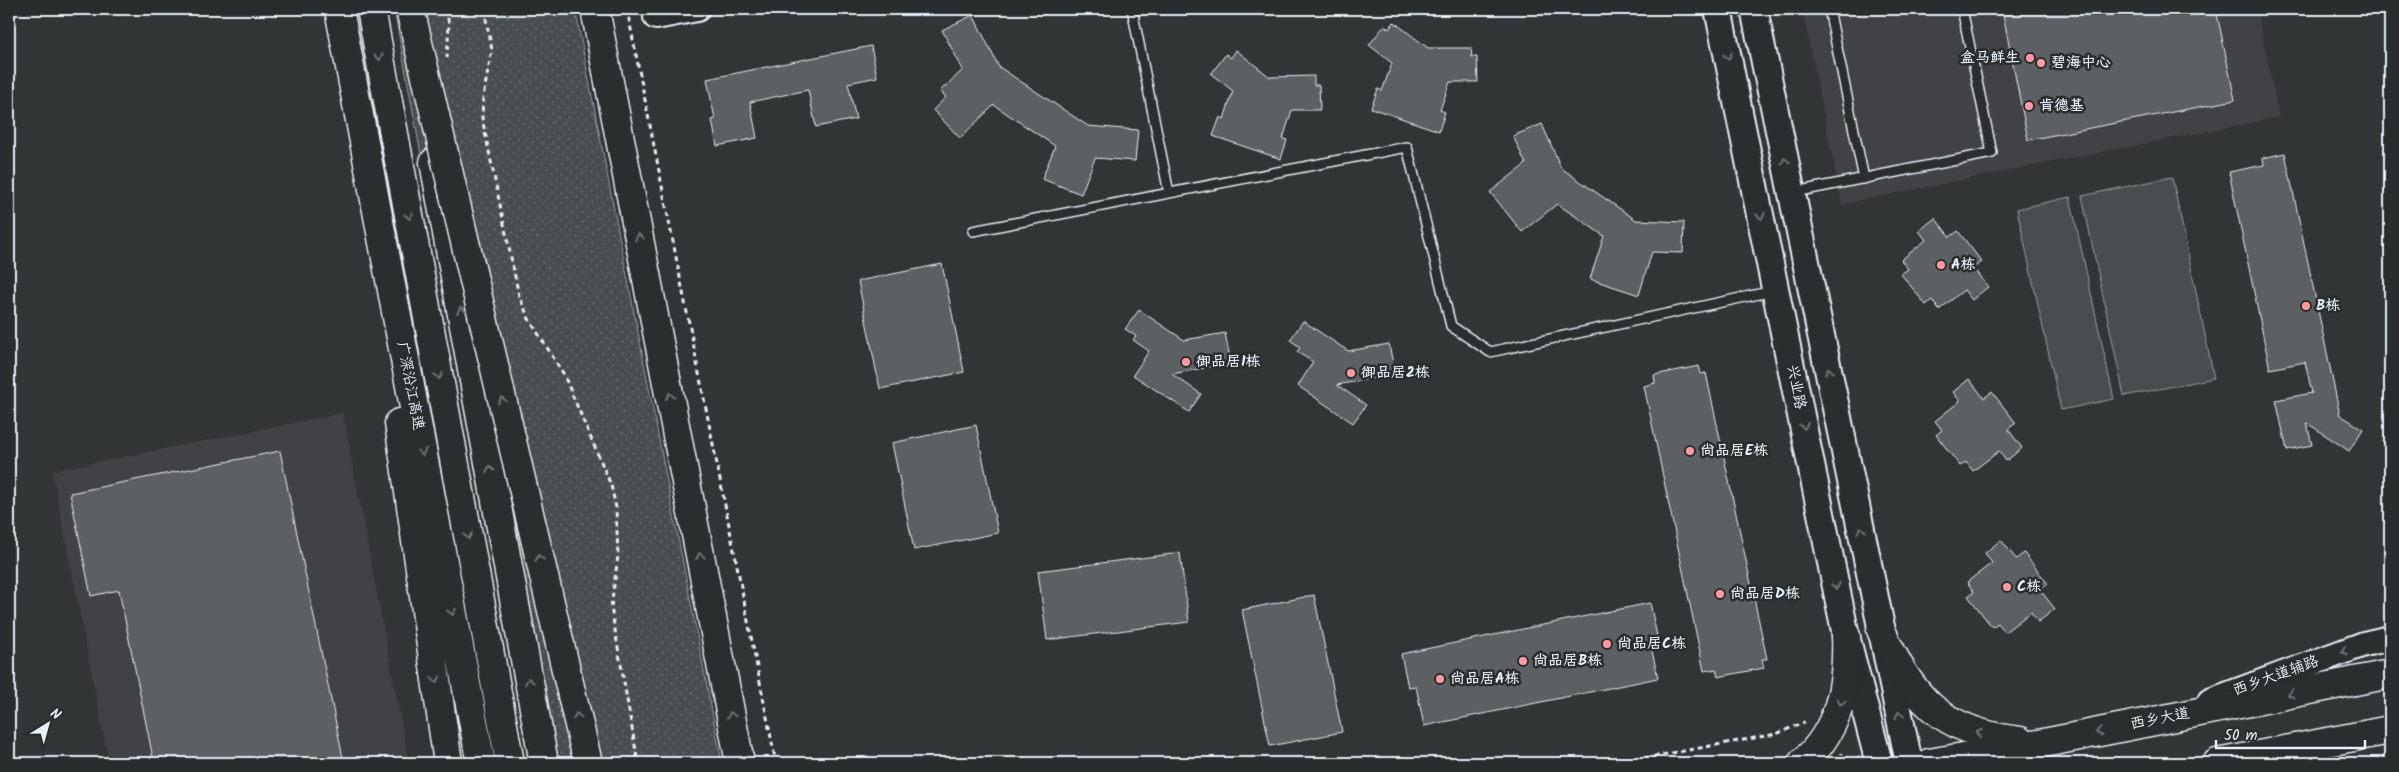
<svg xmlns="http://www.w3.org/2000/svg" width="2399" height="772" viewBox="0 0 2399 772" font-family="Kalam,'LXGW WenKai TC',sans-serif">
<style>
.built{fill:#3f4244}
.grass{fill:#494d4f;stroke:#989fa4}
.park{fill:url(#park-dots);stroke:#989fa4}
.building{fill:#5c6063;stroke:#e8f1f8}
.lines{fill:none;stroke-linecap:round;stroke-linejoin:round}
.service-casing{stroke:#e8f1f8;stroke-width:12}
.tertiary-casing{stroke:#e8f1f8;stroke-width:28}
.secondary-casing{stroke:#e8f1f8;stroke-width:30}
.primary-casing{stroke:#e8f1f8;stroke-width:31}
.motorway-casing{stroke:#e8f1f8;stroke-width:31}
.path{stroke:#e8f1f8;stroke-width:3;stroke-dasharray:5 4;stroke-linecap:butt}
.service{stroke:#2a2d2e;stroke-width:9}
.tertiary{stroke:#2a2d2e;stroke-width:24}
.secondary{stroke:#2a2d2e;stroke-width:26}
.primary{stroke:#2a2d2e;stroke-width:28}
.motorway{stroke:#2a2d2e;stroke-width:28}
.motorway-bridge-casing{stroke:#e8f1f8;stroke-width:31;stroke-linecap:butt}
.motorway-bridge{stroke:#2a2d2e;stroke-width:28}
.oneway{stroke:#6c7275}
.poi-dot{fill:#ff9aa2;stroke:#2a2d2e;stroke-width:2}
.labels{text-anchor:middle;dominant-baseline:central;stroke-width:5;stroke-linejoin:round;paint-order:stroke}
.poi-label{font-size:15px;font-weight:bold;fill:#e8f1f8;stroke:#2a2d2e;text-anchor:start}
.street-label{font-size:15px;fill:#e8f1f8;stroke:#2a2d2e}
</style>
<defs>
<pattern id="park-dots" width="8" height="8" patternUnits="userSpaceOnUse" patternTransform="scale(1.25)"><rect width="8" height="8" fill="#494d4f"/><path d="M2 2h.1M6 6h.1" fill="none" stroke="#636769" stroke-width="1.8" stroke-linecap="round"/></pattern>
</defs>
<rect width="100%" height="100%" fill="#323536"/>
<filter id="ink" filterUnits="userSpaceOnUse"><feTurbulence type="fractalNoise" baseFrequency=".02" numOctaves="2"/><feDisplacementMap in="SourceGraphic" scale="10" xChannelSelector="R" yChannelSelector="G"/><feConvolveMatrix kernelMatrix="1 2 1 2 8 2 1 2 1" color-interpolation-filters="sRGB"/></filter>
<g filter="url(#ink)">
<path class="built" d="M 1802,9 L 2257,9 L 2279,117 L 1842,204 Z
M 343,413 L 409,763 L 109,763 L 52,471 Z"/>
<path class="grass" d="M 2172,177 L 2214,378 L 2124,396 L 2082,196 Z
M 2070,197 L 2114,399 L 2061,410 L 2017,209 Z"/>
<path class="park" d="M 394,9 L 575,9 L 722,763 L 534,763 Z"/>
<path class="building" d="M 2002,9 L 2216,9 L 2235,100 L 2028,140 Z
M 973,15 L 999,67 L 1088,126 L 1138,130 L 1135,161 L 1095,158 L 1081,194 L 1042,179 L 1055,146 L 994,105 L 960,138 L 933,110 L 946,97 L 940,91 L 963,70 L 942,30 Z
M 1394,22 L 1428,48 L 1471,48 L 1472,57 L 1477,57 L 1478,82 L 1450,82 L 1440,110 L 1445,112 L 1439,131 L 1371,108 L 1378,89 L 1382,91 L 1392,63 L 1369,45 L 1384,26 L 1389,29 Z
M 871,46 L 877,77 L 848,83 L 856,119 L 816,127 L 808,90 L 750,102 L 757,138 L 717,146 L 712,120 L 715,119 L 707,79 Z
M 1236,50 L 1270,77 L 1314,76 L 1314,85 L 1319,85 L 1320,110 L 1292,110 L 1283,139 L 1287,140 L 1281,159 L 1213,136 L 1220,117 L 1224,119 L 1233,91 L 1211,74 L 1226,54 L 1231,58 Z
M 1542,124 L 1561,168 L 1636,220 L 1684,222 L 1683,253 L 1652,252 L 1639,295 L 1590,279 L 1604,236 L 1581,220 L 1557,204 L 1522,232 L 1490,192 L 1526,164 L 1513,136 Z
M 2285,153 L 2340,415 L 2363,429 L 2349,451 L 2307,423 L 2312,445 L 2287,450 L 2276,400 L 2312,393 L 2305,362 L 2270,369 L 2229,172 L 2264,165 L 2263,158 Z
M 1935,218 L 1950,237 L 1958,231 L 1982,262 L 1973,268 L 1988,287 L 1972,300 L 1964,290 L 1939,310 L 1932,300 L 1926,305 L 1901,274 L 1908,269 L 1901,260 L 1926,240 L 1919,231 Z
M 942,264 L 964,372 L 880,389 L 858,281 Z
M 1139,310 L 1184,340 L 1225,333 L 1231,363 L 1172,374 L 1201,394 L 1189,412 L 1133,375 L 1149,351 L 1133,340 L 1136,336 L 1125,329 Z
M 1303,321 L 1348,351 L 1389,344 L 1395,374 L 1337,385 L 1366,405 L 1353,423 L 1298,386 L 1313,362 L 1297,352 L 1300,347 L 1290,340 Z
M 1699,366 L 1701,374 L 1706,373 L 1767,659 L 1762,659 L 1764,668 L 1718,677 L 1716,669 L 1704,671 L 1644,386 L 1655,383 L 1654,375 Z
M 1969,379 L 1984,398 L 1992,392 L 2016,423 L 2008,429 L 2022,448 L 2006,461 L 1999,451 L 1973,471 L 1966,462 L 1960,466 L 1936,435 L 1942,430 L 1935,421 L 1960,401 L 1953,392 Z
M 976,425 L 998,533 L 914,550 L 892,443 Z
M 280,451 L 344,763 L 154,763 L 119,590 L 91,596 L 70,493 Z
M 2001,540 L 2016,559 L 2024,553 L 2048,584 L 2040,590 L 2055,609 L 2038,622 L 2031,612 L 2005,632 L 1998,623 L 1992,627 L 1968,596 L 1974,592 L 1967,582 L 1992,563 L 1985,553 Z
M 1180,553 L 1189,622 L 1047,640 L 1038,571 Z
M 1314,595 L 1342,732 L 1270,746 L 1242,610 Z
M 1650,603 L 1657,636 L 1649,637 L 1658,678 L 1424,726 L 1416,686 L 1408,687 L 1401,654 Z"/>
<g class="lines">
<defs>
<path id="service" d="M 1132,9 L 1169,193
M 1829,9 L 1864,179
M 1795,192 L 1992,153 L 1962,9
M 973,231 L 1407,147 L 1451,326 L 1490,352 L 1773,291"/>
<path id="tertiary" d="M 656,17 L 697,9
M 2210,701 L 2364,644 L 2390,638"/>
<path id="secondary" d="M 1718,9 L 1846,636 L 1879,763
M 1754,9 L 1909,763"/>
<path id="primary" d="M 1881,630 C 1911,699 1942,732 2020,741
M 1802,763 C 1840,730 1848,684 1846,636
M 1929,763 L 2044,743 L 2390,674
M 2217,763 L 2390,730"/>
<path id="motorway" d="M 339,9 L 481,763
M 371,9 L 510,763
M 595,9 L 740,763
M 434,162 L 544,763
M 399,423 L 448,763"/>
</defs>
<use href="#service" class="service-casing"/>
<use href="#tertiary" class="tertiary-casing"/>
<use href="#secondary" class="secondary-casing"/>
<use href="#primary" class="primary-casing"/>
<use href="#motorway" class="motorway-casing"/>
<path class="path" d="M 446,9 L 449,24 L 447,58
M 484,9 L 492,50 L 483,97 L 482,118 L 519,296 L 529,319 L 563,373 L 611,485 L 616,508 L 618,556 L 611,607 L 638,763
M 627,9 L 776,763
M 1618,763 L 1776,734 L 1805,722
M 1840,763 L 1842,753"/>
<use href="#service" class="service"/>
<use href="#tertiary" class="tertiary"/>
<use href="#secondary" class="secondary"/>
<use href="#primary" class="primary"/>
<use href="#motorway" class="motorway"/>
<defs>
<path id="motorway-bridge" d="M 410,9 L 588,763"/>
</defs>
<use href="#motorway-bridge" class="motorway-bridge-casing"/>
<use href="#motorway-bridge" class="motorway-bridge"/>
</g>
<defs><path id="oneway-chevron" d="M-2-3.5L2.5 0L-2 3.5" fill="none" stroke-width="1.6" stroke-linecap="round" stroke-linejoin="round" transform="scale(1.25)"/></defs>
<g class="oneway">
<use href="#oneway-chevron" transform="translate(1728 56) rotate(78)"/>
<use href="#oneway-chevron" transform="translate(379 57) rotate(80)"/>
<use href="#oneway-chevron" transform="translate(1785 161) rotate(-102)"/>
<use href="#oneway-chevron" transform="translate(409 216) rotate(80)"/>
<use href="#oneway-chevron" transform="translate(1761 216) rotate(78)"/>
<use href="#oneway-chevron" transform="translate(639 237) rotate(-101)"/>
<use href="#oneway-chevron" transform="translate(461 310) rotate(-100)"/>
<use href="#oneway-chevron" transform="translate(1829 371) rotate(-102)"/>
<use href="#oneway-chevron" transform="translate(439 376) rotate(80)"/>
<use href="#oneway-chevron" transform="translate(670 396) rotate(-101)"/>
<use href="#oneway-chevron" transform="translate(502 400) rotate(-103)"/>
<use href="#oneway-chevron" transform="translate(1804 426) rotate(79)"/>
<use href="#oneway-chevron" transform="translate(422 452) rotate(79)"/>
<use href="#oneway-chevron" transform="translate(490 469) rotate(-100)"/>
<use href="#oneway-chevron" transform="translate(1861 530) rotate(-102)"/>
<use href="#oneway-chevron" transform="translate(468 536) rotate(80)"/>
<use href="#oneway-chevron" transform="translate(700 556) rotate(-101)"/>
<use href="#oneway-chevron" transform="translate(539 558) rotate(-103)"/>
<use href="#oneway-chevron" transform="translate(1836 586) rotate(79)"/>
<use href="#oneway-chevron" transform="translate(452 612) rotate(79)"/>
<use href="#oneway-chevron" transform="translate(2344 651) rotate(160)"/>
<use href="#oneway-chevron" transform="translate(436 680) rotate(82)"/>
<use href="#oneway-chevron" transform="translate(529 681) rotate(-100)"/>
<use href="#oneway-chevron" transform="translate(2291 694) rotate(169)"/>
<use href="#oneway-chevron" transform="translate(1841 702) rotate(107)"/>
<use href="#oneway-chevron" transform="translate(731 715) rotate(-101)"/>
<use href="#oneway-chevron" transform="translate(1899 715) rotate(-102)"/>
<use href="#oneway-chevron" transform="translate(577 716) rotate(-103)"/>
<use href="#oneway-chevron" transform="translate(2099 732) rotate(168)"/>
<use href="#oneway-chevron" transform="translate(1979 733) rotate(-164)"/>
</g>
</g>
<g class="poi-dot">
<circle cx="2030" cy="58" r="5"/>
<circle cx="2041" cy="63" r="5"/>
<circle cx="2029" cy="106" r="5"/>
<circle cx="1941" cy="265" r="5"/>
<circle cx="2306" cy="306" r="5"/>
<circle cx="1186" cy="362" r="5"/>
<circle cx="1351" cy="373" r="5"/>
<circle cx="1690" cy="451" r="5"/>
<circle cx="2007" cy="587" r="5"/>
<circle cx="1720" cy="594" r="5"/>
<circle cx="1607" cy="644" r="5"/>
<circle cx="1523" cy="661" r="5"/>
<circle cx="1440" cy="679" r="5"/>
</g>
<g class="labels">
<g class="poi-label">
<text x="2020" y="58" text-anchor="end">盒马鲜生</text>
<text x="2051" y="63">碧海中心</text>
<text x="2039" y="106">肯德基</text>
<text x="1951" y="265">A栋</text>
<text x="2316" y="306">B栋</text>
<text x="1196" y="362">御品居1栋</text>
<text x="1361" y="373">御品居2栋</text>
<text x="1700" y="451">尚品居E栋</text>
<text x="2017" y="587">C栋</text>
<text x="1730" y="594">尚品居D栋</text>
<text x="1617" y="644">尚品居C栋</text>
<text x="1533" y="661">尚品居B栋</text>
<text x="1450" y="679">尚品居A栋</text>
</g>
<g class="street-label">
<text transform="translate(410 386) rotate(79)">广深沿江高速</text>
<text transform="translate(1796 387) rotate(79)">兴业路</text>
<text transform="translate(2276 676) rotate(-20)">西乡大道辅路</text>
<text transform="translate(2160 719) rotate(-11)">西乡大道</text>
</g>
</g>
<rect width="2399" height="772" fill="none" stroke="#2a2d2e" stroke-width="30"/>
<rect x="15" y="15" width="2369" height="742" fill="none" stroke="#e8f1f8" stroke-width="2" filter="url(#ink)"/>
<g transform="translate(48 724) rotate(37)" stroke="#2a2d2e" stroke-width="4" paint-order="stroke">
<path d="M0-4L9 19L0 12L-9 19Z" fill="#e8f1f8"/>
<text y="-8" font-size="14" font-weight="bold" text-anchor="middle" fill="#e8f1f8">N</text>
</g>
<path d="M2216 740v8h149v-8" fill="none" stroke="#e8f1f8" stroke-width="2.5"/>
<text x="2224" y="740" font-size="15" fill="#e8f1f8" stroke="#2a2d2e" stroke-width="4" paint-order="stroke">50 m</text>
</svg>
